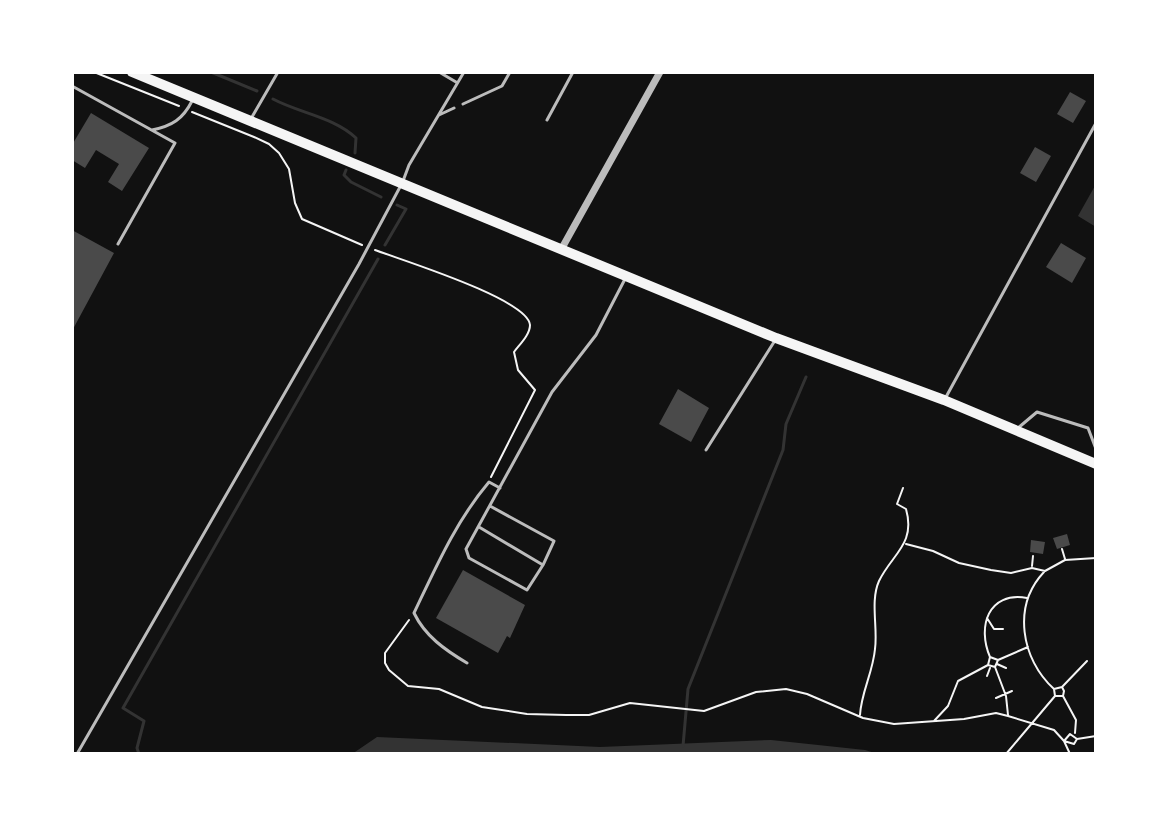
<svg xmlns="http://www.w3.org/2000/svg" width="1168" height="826" viewBox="0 0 1168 826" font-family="'DM Sans',sans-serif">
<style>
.water{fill:#333}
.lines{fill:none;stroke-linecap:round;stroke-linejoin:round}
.stream{stroke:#333;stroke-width:3}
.building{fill:#4a4a4a}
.path{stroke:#f5f5f5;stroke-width:2}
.service{stroke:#bcbcbc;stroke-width:3}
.minor{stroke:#bcbcbc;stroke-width:7}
.primary{stroke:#f5f5f5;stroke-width:10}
</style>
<rect width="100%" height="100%" fill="#111"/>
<path class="water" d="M 1096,184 L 1096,227 L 1078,216 Z
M 377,737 L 600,747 L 771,740 L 865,750 L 878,754 L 352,754 Z"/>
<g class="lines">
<path class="stream" d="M 211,72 L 257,91
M 273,99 C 299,113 334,117 356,138 L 355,153
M 346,170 L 344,175 L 351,182 L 381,197
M 385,245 L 406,209 L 397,205
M 683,746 L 688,689 L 783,450 L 786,424 L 806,377
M 139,754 L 137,748 L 144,721 L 123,708 L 378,259"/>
</g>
<path class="building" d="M 1070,92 L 1086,101 L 1073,123 L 1057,114 Z
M 91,113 L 149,148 L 122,191 L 108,182 L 119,164 L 96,150 L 85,168 L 72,160 L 72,145 Z
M 1035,147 L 1051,156 L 1036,182 L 1020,173 Z
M 72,230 L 114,253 L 72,331 Z
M 1061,243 L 1086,258 L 1072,283 L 1046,267 Z
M 678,389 L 709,408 L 691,442 L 659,424 Z
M 1067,534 L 1070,545 L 1057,549 L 1053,538 Z
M 1031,540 L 1045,542 L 1043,554 L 1030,552 Z
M 463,570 L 525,605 L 510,638 L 507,636 L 498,653 L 436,618 Z"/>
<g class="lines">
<path class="path" d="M 94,72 L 179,106
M 192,112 L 254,137 L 269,144 L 279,153 L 289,169 L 295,203 L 302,219 L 362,245
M 375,250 C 401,260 528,299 530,325 C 530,335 519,345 514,352 L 518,370 L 535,390 L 491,477
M 906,544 L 933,551 L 959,563 L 991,570 L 1011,573 L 1032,568 L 1045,571 L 1065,560 L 1096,558
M 1062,549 L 1065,559
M 1032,566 L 1033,556
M 1044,572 C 1012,606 1021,659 1054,689
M 987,618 L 994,629 L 1003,629
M 409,620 L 385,653 L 385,663 L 389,670 L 408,686 L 439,689 L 482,707 L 527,714 L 566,715 L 589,715 L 630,703 L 704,711 L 756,692 L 786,689 L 807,694 L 863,718 L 894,724 L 964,719 L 996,713 L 1008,716 L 1054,730 L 1064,741 L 1070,754
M 990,657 C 977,627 988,591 1027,598
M 998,660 L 1028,647
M 997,664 L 1006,668
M 995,667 L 988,665 L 990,657 L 998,660 L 995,667 L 1006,696 L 1008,715
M 987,676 L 990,668
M 1062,687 L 1064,691 L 1063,696 L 1055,696 L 1054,689 L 1062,687 L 1087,661
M 1063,696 L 1076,720 L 1075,733
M 996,698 L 1012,691
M 860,715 C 861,693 873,672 875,649 C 878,628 870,601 879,581 C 892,554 916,544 906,509 L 897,504 L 903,488
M 934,721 L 948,706 L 958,681 L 988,665
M 1077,739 L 1070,734 L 1064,741 L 1074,744 L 1077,739 L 1096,736
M 1006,754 L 1055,696"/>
<path class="service" d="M 439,72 L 456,82
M 72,86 L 175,143 L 118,244
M 463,104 L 502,86 L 510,72
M 439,115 L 454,108
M 252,117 L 278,72
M 547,120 L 573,72
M 152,130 C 172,126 183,119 192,101
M 403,181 L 409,165 L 464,72
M 946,397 L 1096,123
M 1018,428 L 1037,412 L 1088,428 L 1096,449
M 706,450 L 774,342
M 479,527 L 543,565 L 554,541 L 490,506
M 543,565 L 527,590 L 469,558 L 466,549 L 552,392 L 596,335 L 625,279
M 467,663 C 445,650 425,636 414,613 C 436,567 456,521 489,482 L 500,488
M 77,754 L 359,264 L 400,187"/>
<path class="minor" d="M 562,248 L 660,72"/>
<path class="primary" d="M 132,72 L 776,338 L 944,400 L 1096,464"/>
</g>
<rect width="1168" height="826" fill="none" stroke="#ffffff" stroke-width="148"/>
</svg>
